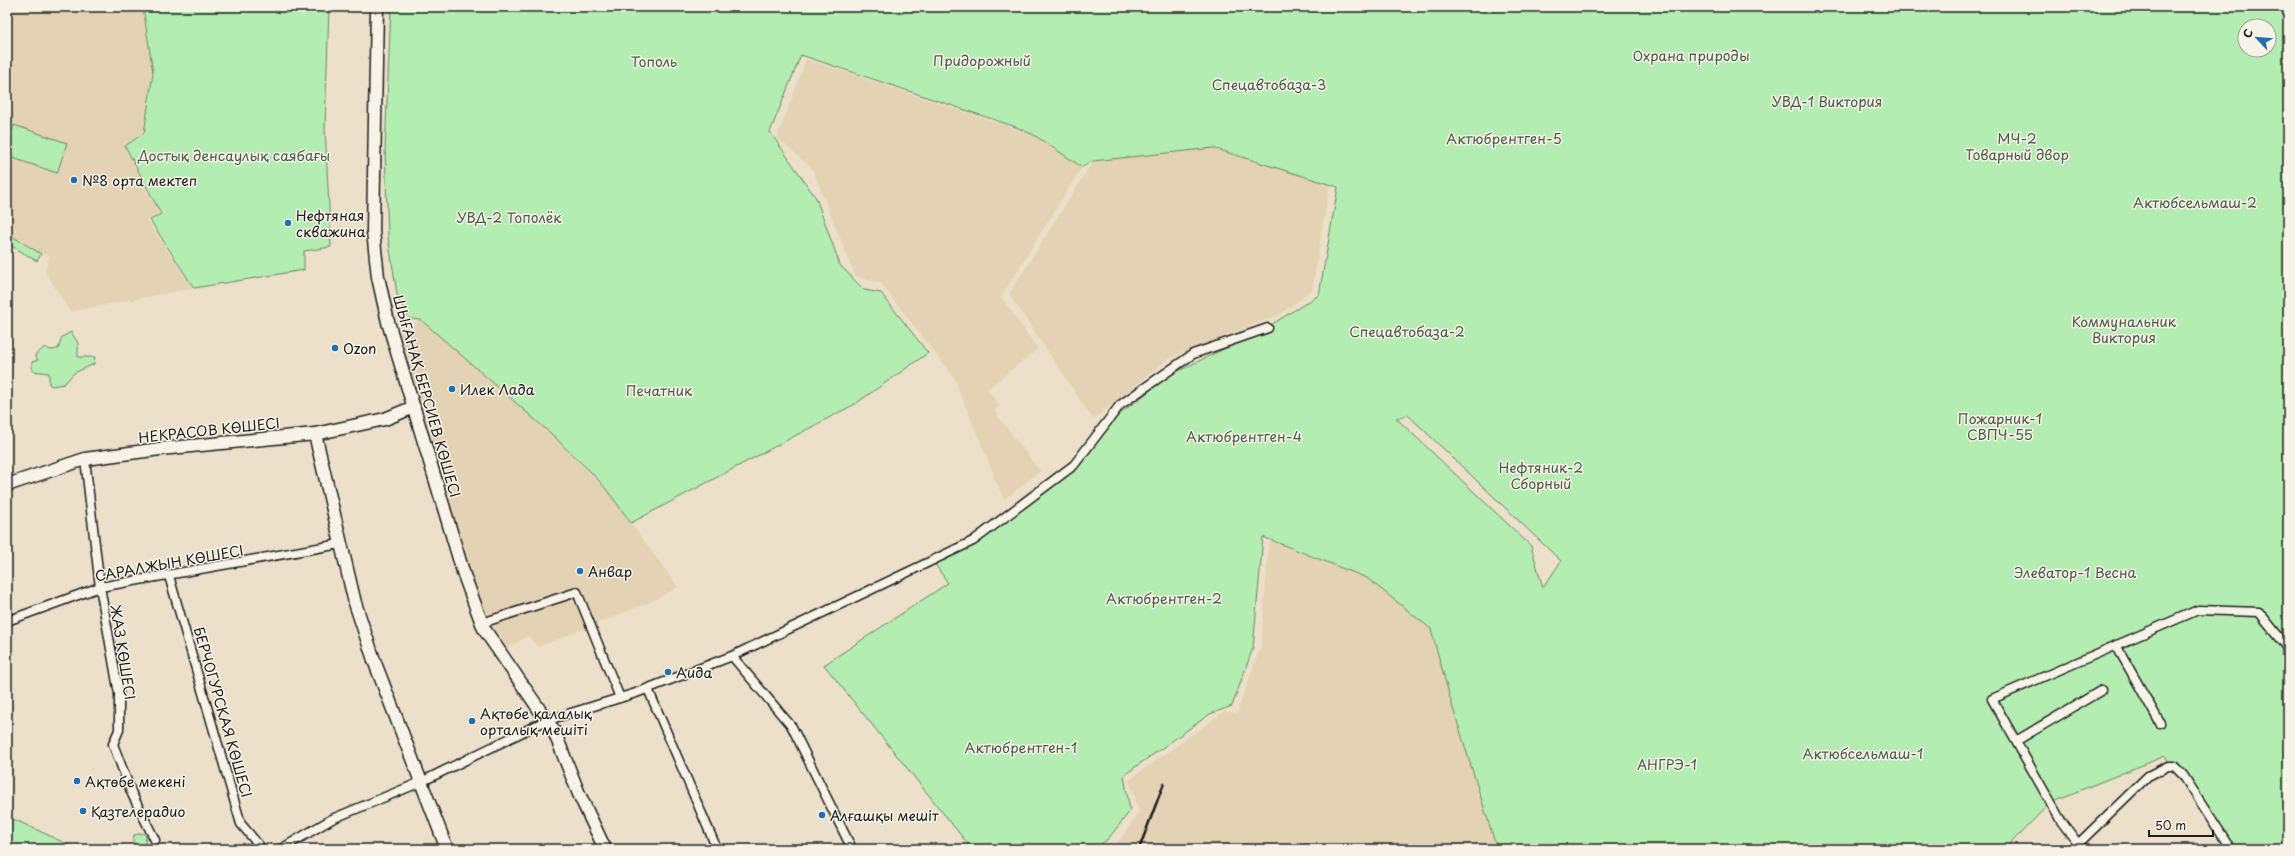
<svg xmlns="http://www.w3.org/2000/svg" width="2295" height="856" viewBox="0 0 2295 856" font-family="'Playpen Sans',sans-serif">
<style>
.built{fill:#e4d2b5}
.green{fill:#b4edb1;stroke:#688466;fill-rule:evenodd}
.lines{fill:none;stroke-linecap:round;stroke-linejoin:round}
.street-casing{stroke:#1c1c1c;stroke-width:11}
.secondary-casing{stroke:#1c1c1c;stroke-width:15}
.street{stroke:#f7f3e8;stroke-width:8}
.secondary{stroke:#f7f3e8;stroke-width:12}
.rail{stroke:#1c1c1c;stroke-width:2.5}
.poi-dot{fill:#1f6fb2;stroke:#f7f3e8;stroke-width:1.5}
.labels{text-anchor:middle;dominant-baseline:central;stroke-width:3;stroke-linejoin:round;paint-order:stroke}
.park-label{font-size:14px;fill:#4a5b49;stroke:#f7f3e8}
.poi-label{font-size:14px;fill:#1c1c1c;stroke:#f7f3e8;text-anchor:start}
.street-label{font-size:14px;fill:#1c1c1c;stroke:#f7f3e8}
</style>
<rect width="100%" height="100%" fill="#ece0ca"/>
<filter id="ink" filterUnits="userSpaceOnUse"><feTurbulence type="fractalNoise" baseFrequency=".025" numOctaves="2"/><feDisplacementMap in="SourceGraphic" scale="8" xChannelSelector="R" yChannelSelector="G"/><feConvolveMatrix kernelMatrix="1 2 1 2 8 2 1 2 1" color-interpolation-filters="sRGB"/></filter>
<g filter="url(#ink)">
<path class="built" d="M 7,7 L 142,7 L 152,72 L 143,132 L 124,146 L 159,214 L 147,220 L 193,288 L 70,312 L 45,271 L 50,256 L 41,254 L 7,233 Z
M 806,59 L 1034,135 L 1082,167 L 1001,297 L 1038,349 L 987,389 L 1000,406 L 994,411 L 1040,471 L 1004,500 L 954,378 L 881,283 L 855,276 L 812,168 L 777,138 Z
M 1213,148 L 1330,184 L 1312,290 L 1279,315 L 1171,357 L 1093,419 L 1009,294 L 1093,161 Z
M 421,320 L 556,438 L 571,456 L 588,470 L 608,492 L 678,587 L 651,602 L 538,647 L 528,636 L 500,652 L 482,623 L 392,339 Z
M 1269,541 L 1367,578 L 1431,629 L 1452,705 L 1497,849 L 1105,849 L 1120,840 L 1139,811 L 1129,780 L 1225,711 L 1237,713 L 1261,645 Z"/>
<path class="green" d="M 143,7 L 329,7 L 325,128 L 331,247 L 304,251 L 304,270 L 194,288 L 150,220 L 161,214 L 125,146 L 144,133 L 153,73 Z
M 391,7 L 2288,7 L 2288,849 L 2226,849 L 2165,756 L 2051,802 L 2005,849 L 1497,849 L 1452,705 L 1431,629 L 1367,578 L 1263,537 L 1253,648 L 1232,706 L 1210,714 L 1124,775 L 1130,811 L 1108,839 L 1094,849 L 972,849 L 824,665 L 948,583 L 932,560 L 973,541 L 1070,467 L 1121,413 L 1170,375 L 1261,331 L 1319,295 L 1338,187 L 1213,148 L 1093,161 L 1082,167 L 1034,135 L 1016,127 L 801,55 L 770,132 L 816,198 L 840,265 L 864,290 L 881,293 L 928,353 L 855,404 L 631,523 C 618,505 605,486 589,470 C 577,459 566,450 556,438 L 421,320 L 410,319 L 398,300 L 388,237 L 385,150 ZM 2245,26 L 2269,26 L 2269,50 L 2245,50 ZM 1408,415 L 1561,561 L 1543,588 L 1531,546 L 1396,418 Z
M 14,125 L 67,143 L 57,173 L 7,156 L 7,146 Z
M 7,233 L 41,254 L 37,261 L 7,243 Z
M 71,332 L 78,343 L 78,357 L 95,357 L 94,364 L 74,373 L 64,384 L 52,386 L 49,384 L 49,373 L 32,371 L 32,362 L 38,360 L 35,355 L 45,347 L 50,350 L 58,349 L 62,337 Z
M 7,816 L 78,849 L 7,849 Z
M 143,833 L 146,836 L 145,844 L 155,849 L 137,849 L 133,841 L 134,835 Z"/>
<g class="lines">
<defs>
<path id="street" d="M 85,459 L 100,587 L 119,694 L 119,730 L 113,744 L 132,794 L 155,840
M 169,576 L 241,824 L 262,849
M 7,621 L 100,587 L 340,544
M 482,623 L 577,592 L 620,698
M 2116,645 L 2160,723
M 732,656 L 792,727 L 852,849
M 648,689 L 717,849
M 2016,741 L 2102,690
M 2078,844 L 2148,776 L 2168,766 L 2174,766 L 2183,775 L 2231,849
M 281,849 L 332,819 L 421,782 L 545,721 L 636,693 L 732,656 L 973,541 L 1074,465 L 1120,405 L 1193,354 L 1268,328
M 2082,849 L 2061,821 L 1992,699 L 2198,610 L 2259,612 L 2288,648"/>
<path id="secondary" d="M 377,7 L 373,231 L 378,277 L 388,322 L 464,575 L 484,629 L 554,731 L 579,794 L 605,849
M 315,434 L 355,603 L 375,663 L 447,849
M 7,485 L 85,459 L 160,449 L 315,434 L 385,419 L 414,407"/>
</defs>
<use href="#street" class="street-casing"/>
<use href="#secondary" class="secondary-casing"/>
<use href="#street" class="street"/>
<use href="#secondary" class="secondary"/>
<path class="rail" d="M 1139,849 L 1164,783"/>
</g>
</g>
<g class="poi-dot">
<circle cx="74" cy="180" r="4"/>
<circle cx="288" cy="223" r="4"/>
<circle cx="335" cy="348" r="4"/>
<circle cx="452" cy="389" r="4"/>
<circle cx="580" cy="571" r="4"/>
<circle cx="668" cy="672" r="4"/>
<circle cx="472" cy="721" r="4"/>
<circle cx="77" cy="781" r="4"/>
<circle cx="83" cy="811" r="4"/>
<circle cx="822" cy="815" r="4"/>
</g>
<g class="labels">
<g class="park-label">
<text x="1691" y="55">Охрана природы</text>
<text x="982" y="60">Придорожный</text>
<text x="654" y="61">Тополь</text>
<text x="1269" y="84">Спецавтобаза-3</text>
<text x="1827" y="101">УВД-1 Виктория</text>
<text x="1504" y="138">Актюбрентген-5</text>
<text x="2017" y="138">МЧ-2<tspan x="2017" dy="16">Товарный двор</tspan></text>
<text x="234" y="155">Достық денсаулық саябағы</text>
<text x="2195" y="202">Актюбсельмаш-2</text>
<text x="509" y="217">УВД-2 Тополёк</text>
<text x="2124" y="321">Коммунальник<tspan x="2124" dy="16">Виктория</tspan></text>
<text x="1407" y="331">Спецавтобаза-2</text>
<text x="659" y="390">Печатник</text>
<text x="2000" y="418">Пожарник-1<tspan x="2000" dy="16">СВПЧ-55</tspan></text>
<text x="1244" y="436">Актюбрентген-4</text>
<text x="1541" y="467">Нефтяник-2<tspan x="1541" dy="16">Сборный</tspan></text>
<text x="2075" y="572">Элеватор-1 Весна</text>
<text x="1164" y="598">Актюбрентген-2</text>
<text x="1021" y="747">Актюбрентген-1</text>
<text x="1863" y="753">Актюбсельмаш-1</text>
<text x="1667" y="764">АНГРЭ-1</text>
</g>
<g class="poi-label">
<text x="82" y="180">№8 орта мектеп</text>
<text x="296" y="215">Нефтяная<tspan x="296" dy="16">скважина</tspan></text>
<text x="343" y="348">Ozon</text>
<text x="460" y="389">Илек Лада</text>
<text x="588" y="571">Анвар</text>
<text x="676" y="672">Аида</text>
<text x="480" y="713">Ақтөбе қалалық<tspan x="480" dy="16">орталық мешіті</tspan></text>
<text x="85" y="781">Ақтөбе мекені</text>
<text x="91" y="811">Қазтелерадио</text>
<text x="830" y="815">Алғашқы мешіт</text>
</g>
<g class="street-label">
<text transform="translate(427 396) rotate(74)">ШЫҒАНАҚ БЕРСИЕВ КӨШЕСІ</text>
<text transform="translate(209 430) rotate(-6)">НЕКРАСОВ КӨШЕСІ</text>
<text transform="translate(169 563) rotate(-10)">САРАЛЖЫН КӨШЕСІ</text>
<text transform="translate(123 652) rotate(81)">ЖАЗ КӨШЕСІ</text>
<text transform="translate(223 712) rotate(74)">БЕРЧОГУРСКАЯ КӨШЕСІ</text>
</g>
</g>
<rect width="2295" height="856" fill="none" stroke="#f7f3e8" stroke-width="24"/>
<rect x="12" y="12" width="2271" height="832" fill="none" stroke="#1c1c1c" stroke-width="1.5" filter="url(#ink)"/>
<g transform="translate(2257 38) rotate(296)"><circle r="19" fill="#f7f3e8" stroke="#9f9d96"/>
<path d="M0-3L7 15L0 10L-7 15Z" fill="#1f6fb2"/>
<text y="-6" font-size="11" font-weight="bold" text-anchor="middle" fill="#1c1c1c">С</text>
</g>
<path d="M2149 830v6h64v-6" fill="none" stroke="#1c1c1c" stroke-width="2"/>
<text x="2155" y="830" font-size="12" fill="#1c1c1c" stroke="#f7f3e8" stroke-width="3" paint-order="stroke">50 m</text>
</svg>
